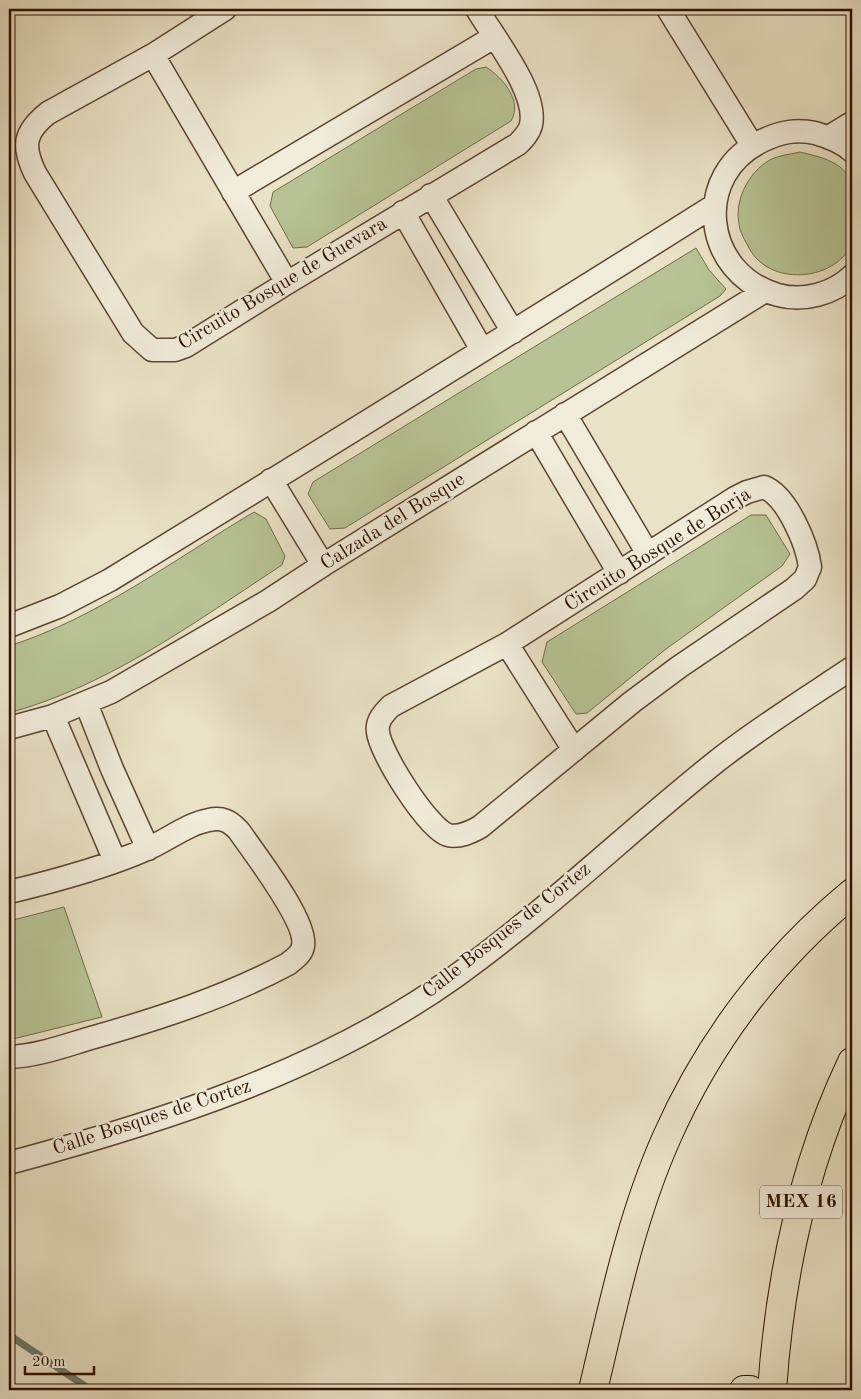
<svg xmlns="http://www.w3.org/2000/svg" width="861" height="1399" viewBox="0 0 861 1399" font-family="'Old Standard TT',serif">
<style>
.green{fill:#b7c394;stroke:#726a4a}
.lines{fill:none;stroke-linecap:round;stroke-linejoin:round}
.stream{stroke:#6d796b;stroke-width:7}
.minor-casing{stroke:#5c4532;stroke-width:25}
.trunk-casing{stroke:#2c1100;stroke-width:30}
.minor{stroke:#f1ecda;stroke-width:22}
.trunk{stroke:#eae2c6;stroke-width:28}
.labels{text-anchor:middle;dominant-baseline:central;stroke-width:4.5;stroke-linejoin:round;paint-order:stroke}
.shield{fill:#f1ecda;stroke:#675341;stroke-width:1}
.shield-label{font-size:19px;font-weight:bold;fill:#2c1100}
.street-label{font-size:20px;fill:#2c1100;stroke:#f1ecda}
</style>
<rect width="100%" height="100%" fill="#eae2c6"/>
<filter id="stains"><feTurbulence type="fractalNoise" baseFrequency=".004" numOctaves="4"/><feColorMatrix values="0 0 0 0 .2 0 0 0 0 .09 0 0 0 0 .02 0 0 0 .5 -.17"/></filter>
<radialGradient id="worn" r=".72"><stop offset=".6" stop-color="#630" stop-opacity="0"/><stop offset="1" stop-color="#630" stop-opacity=".3"/></radialGradient>
<path class="green" d="M 486,67 C 503,78 523,101 511,121 L 307,247 L 293,248 L 270,206 L 273,192 L 476,69 Z
M 800,152 C 820,157 842,161 851,181 C 855,188 852,200 852,208 C 852,218 856,237 851,246 C 832,282 769,286 749,248 C 745,240 740,233 739,224 C 734,198 751,168 774,158 C 782,155 792,154 800,152 Z
M 696,248 L 709,270 L 726,289 L 720,296 L 345,528 L 330,529 L 308,494 L 313,482 Z
M 254,512 L 266,519 L 285,556 L 282,565 C 195,622 110,685 9,713 L 9,646 C 97,618 175,559 254,512 Z
M 751,515 L 766,515 L 790,554 L 782,566 L 666,649 L 587,713 L 576,714 L 542,662 L 547,642 Z
M 64,907 L 102,1017 L 9,1040 L 9,921 Z"/>
<g class="lines">
<path class="stream" d="M 9,1335 L 91,1390"/>
<defs>
<path id="minor" d="M 225,9 L 153,55 L 48,113 C 24,132 22,146 35,173 L 133,333 L 152,350 L 175,350 L 186,346 L 287,283 L 518,144 C 523,139 529,133 531,125 C 538,92 494,38 477,9
M 668,9 L 752,145
M 153,55 L 287,283
M 829,137 L 852,123
M 852,151 C 842,142 829,137 815,133 C 796,129 781,132 764,140 C 691,173 702,274 778,295 C 803,302 833,294 852,276
M 233,192 L 494,37
M 431,195 L 513,332
M 403,212 L 482,350
M 565,414 L 648,554
M 536,432 L 619,573
M 271,480 L 323,565
M 764,487 C 787,496 807,544 810,567 L 805,579 L 794,589 L 679,667 L 632,702 L 480,827 C 471,832 459,838 448,835 C 428,829 380,753 378,732 C 376,721 384,713 391,706 L 507,644 L 735,498 L 747,492 Z
M 9,626 L 60,606 L 110,580 C 312,456 514,332 715,205
M 507,644 L 574,750
M 86,703 L 112,769 L 148,849
M 53,716 L 115,861
M 9,728 L 53,716 L 111,692 L 268,601 L 323,565 L 765,291
M 9,892 C 55,881 104,868 147,849 C 168,840 187,824 209,820 C 222,817 230,821 239,831 C 254,853 308,922 303,946 C 302,954 294,959 288,964 C 226,997 158,1019 91,1038 C 64,1046 37,1056 9,1057
M 9,1163 C 165,1121 323,1071 456,976 C 548,910 629,831 717,761 C 760,727 807,698 852,668"/>
<path id="trunk" d="M 593,1390 C 613,1306 631,1218 666,1139 C 708,1043 772,959 852,893
M 744,1390 L 750,1390
M 772,1390 C 780,1276 803,1165 852,1062"/>
</defs>
<use href="#minor" class="minor-casing"/>
<use href="#trunk" class="trunk-casing"/>
<use href="#minor" class="minor"/>
<use href="#trunk" class="trunk"/>
</g>
<g class="labels">
<rect class="shield" x="760" y="1185.5" width="82" height="33" rx="4"/>
<g class="shield-label">
<text x="801" y="1202">MEX 16</text>
</g>
<g class="street-label">
<text transform="translate(283 284) rotate(-31)">Circuito Bosque de Guevara</text>
<text transform="translate(393 522) rotate(-32)">Calzada del Bosque</text>
<text transform="translate(658 550) rotate(-32)">Circuito Bosque de Borja</text>
<text transform="translate(507 931) rotate(-38)">Calle Bosques de Cortez</text>
<text transform="translate(152 1118) rotate(-18)">Calle Bosques de Cortez</text>
</g>
</g>
<rect width="861" height="1399" fill="none" stroke="#eae2c6" stroke-width="30"/>
<rect x="10" y="10" width="841" height="1379" fill="none" stroke="#2c1100" stroke-width="2.5"/>
<rect x="15" y="15" width="831" height="1369" fill="none" stroke="#2c1100"/>
<path d="M25 1366v8h69v-8" fill="none" stroke="#2c1100" stroke-width="2.5"/>
<text x="32" y="1366" font-size="15" fill="#2c1100" stroke="#f1ecda" stroke-width="4" paint-order="stroke">20 m</text>
<rect width="100%" height="100%" filter="url(#stains)"/>
<rect width="100%" height="100%" fill="url(#worn)"/>
</svg>
